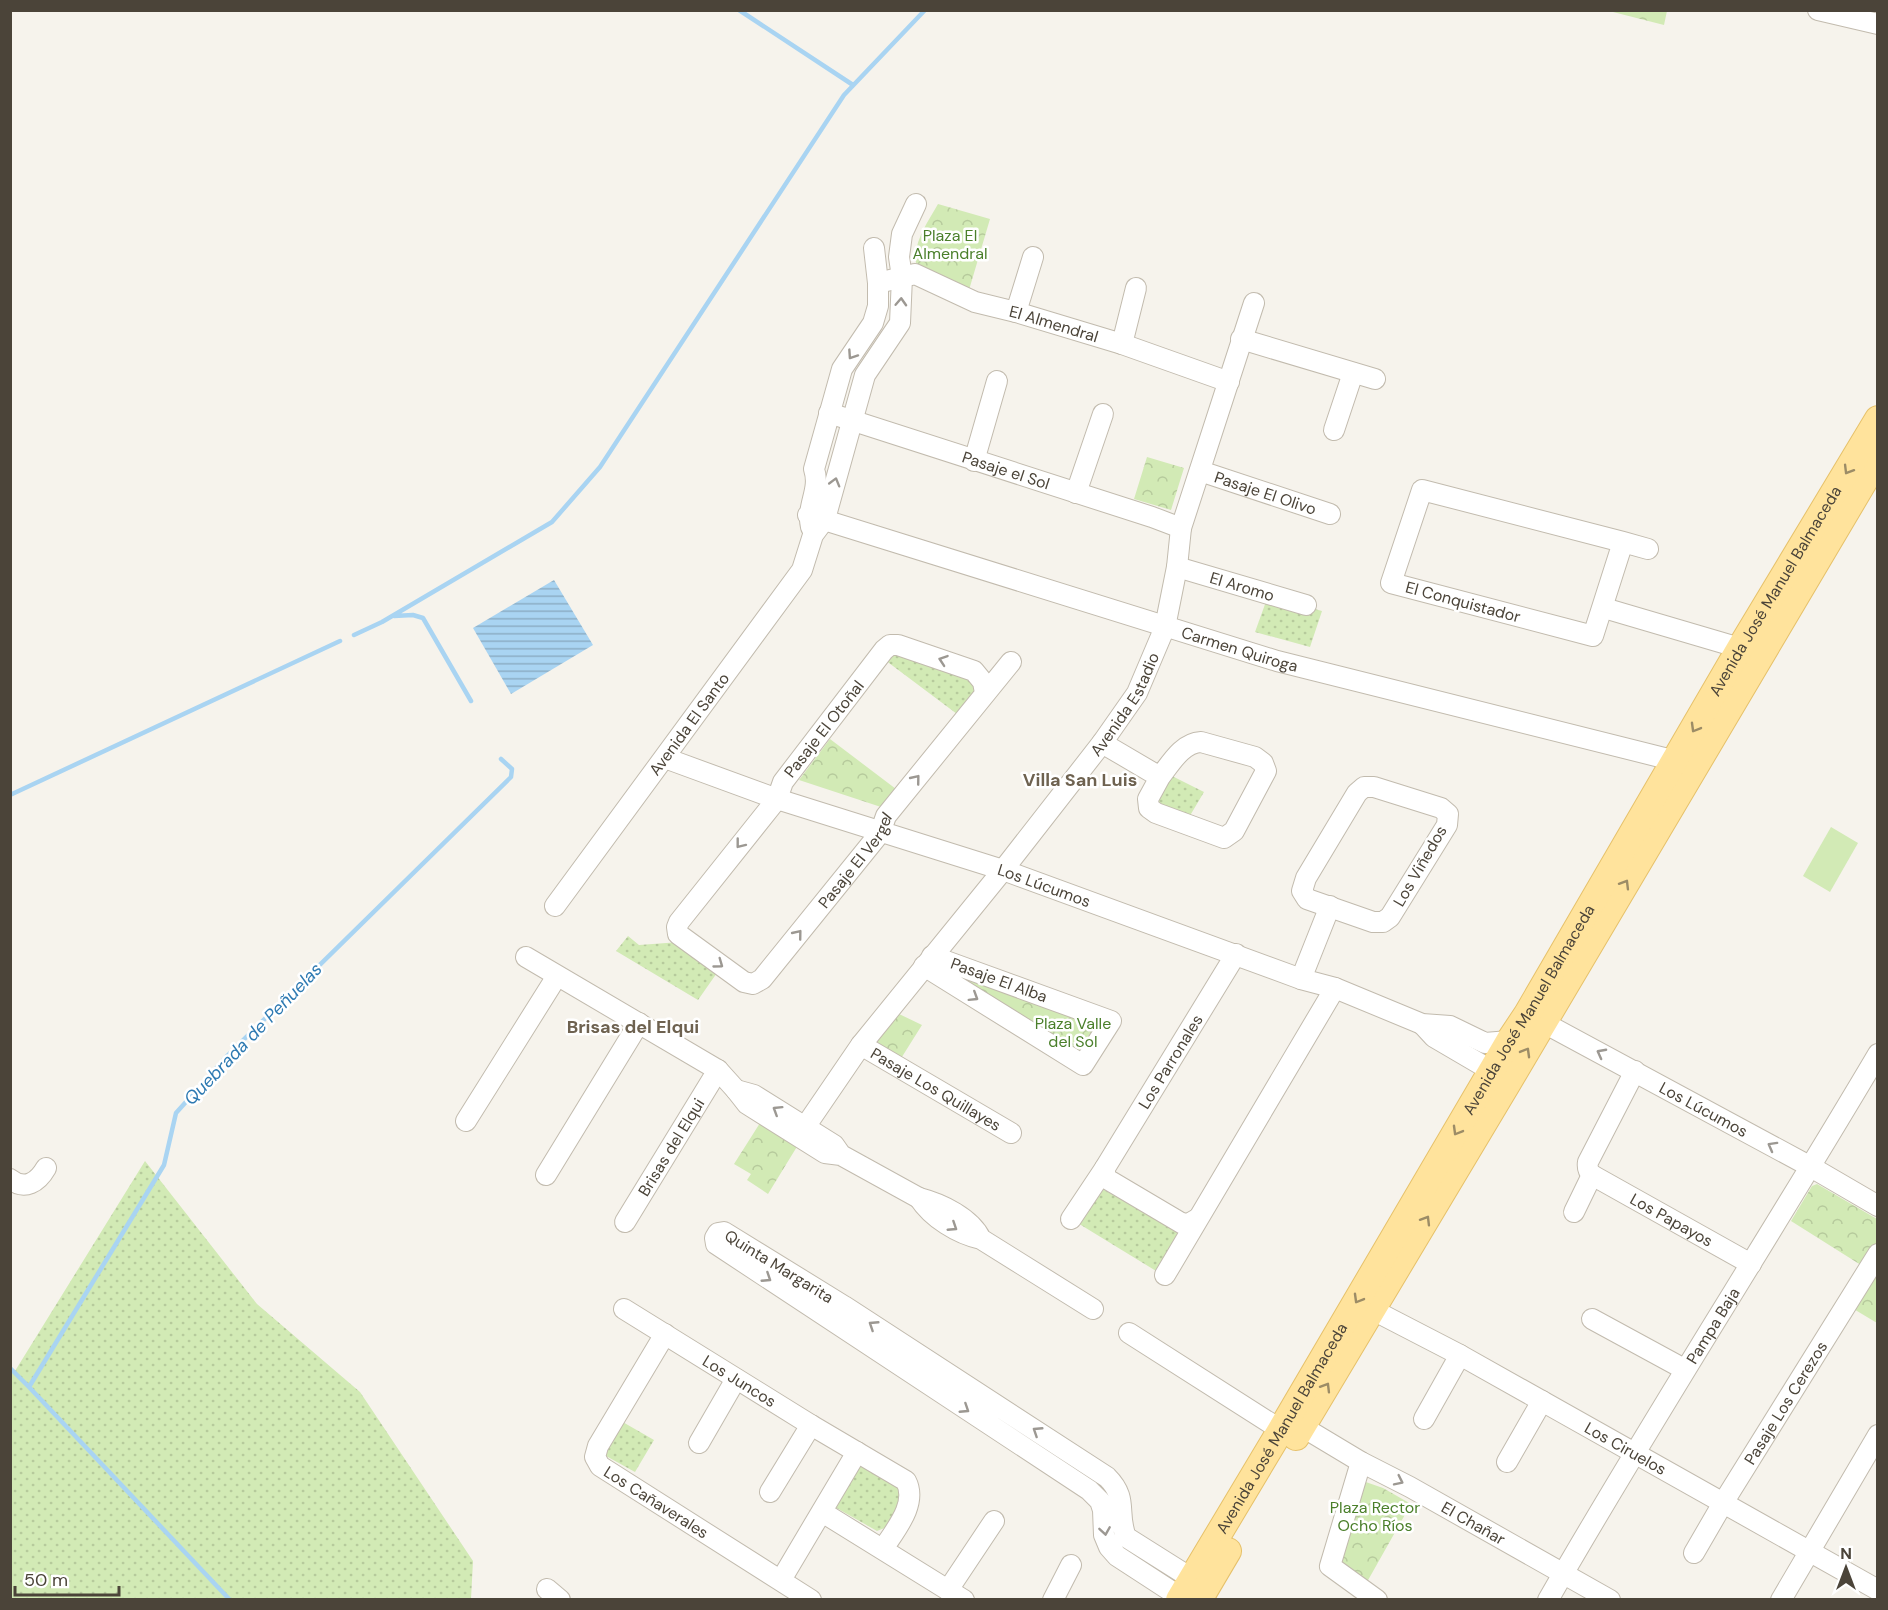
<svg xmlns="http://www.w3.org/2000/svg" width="1888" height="1610" viewBox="0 0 1888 1610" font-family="'DM Sans',sans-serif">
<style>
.grass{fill:url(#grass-dots)}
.park{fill:url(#park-crowns)}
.garden{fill:#d2eab5}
.water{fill:url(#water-rules)}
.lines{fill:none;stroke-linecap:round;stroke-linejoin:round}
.stream{stroke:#a9d4f2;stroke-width:4.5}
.minor-casing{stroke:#c2bbae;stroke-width:22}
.major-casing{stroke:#e6c16a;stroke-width:28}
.minor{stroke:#fff;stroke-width:20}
.major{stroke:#ffe39c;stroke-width:26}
.oneway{stroke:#9c9892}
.oneway2{stroke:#9c8c66}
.labels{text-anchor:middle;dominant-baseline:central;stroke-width:5;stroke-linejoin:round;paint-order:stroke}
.park-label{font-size:16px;fill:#4a7f2a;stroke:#fff}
.street-label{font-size:16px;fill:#4b4439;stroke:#fff}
.neighbourhood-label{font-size:18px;font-weight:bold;fill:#6e6250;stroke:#fff}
.water-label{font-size:18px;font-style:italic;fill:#2e7ab2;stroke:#fff}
</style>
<defs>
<pattern id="grass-dots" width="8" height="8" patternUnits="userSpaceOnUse" patternTransform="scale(1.5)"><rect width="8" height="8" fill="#d2eab5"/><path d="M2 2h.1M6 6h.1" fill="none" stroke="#b6ca9c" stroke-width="1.8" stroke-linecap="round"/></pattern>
<pattern id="park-crowns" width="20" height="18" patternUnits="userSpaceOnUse" patternTransform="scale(1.5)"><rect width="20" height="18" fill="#d2eab5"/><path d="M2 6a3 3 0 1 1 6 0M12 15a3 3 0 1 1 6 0" fill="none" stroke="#b6ca9c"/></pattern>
<pattern id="water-rules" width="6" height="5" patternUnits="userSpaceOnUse" patternTransform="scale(1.5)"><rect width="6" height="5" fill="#a9d4f2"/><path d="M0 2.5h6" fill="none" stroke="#8caec5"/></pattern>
</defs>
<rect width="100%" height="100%" fill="#f6f3ec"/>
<path class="grass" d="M 1268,596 L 1322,611 L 1310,647 L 1255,632 Z
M 892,651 L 972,676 L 978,689 L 957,714 L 885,660 Z
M 1172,776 L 1204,792 L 1188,819 L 1154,804 Z
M 628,936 L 639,945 L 680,942 L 719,970 L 698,1000 L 616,951 Z
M 145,1161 L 257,1304 L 360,1392 L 473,1561 L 471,1599 L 11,1599 L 11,1368 L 15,1371 Z
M 1099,1187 L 1184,1235 L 1161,1274 L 1076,1222 Z
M 621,1421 L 654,1440 L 635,1472 L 606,1456 L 606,1447 Z
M 856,1462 L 902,1485 L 905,1493 L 887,1527 L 877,1531 L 833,1506 Z"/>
<path class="park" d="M 1597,11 L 1667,10 L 1667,11 L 1664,25 L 1613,12 Z
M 938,204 L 990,219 L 969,290 L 916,263 C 913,242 928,222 938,204 Z
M 1147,457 L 1184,468 L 1171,510 L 1134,499 Z
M 830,739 L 896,789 L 881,807 L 799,780 Z
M 942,966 L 1099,1023 L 1081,1057 Z
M 897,1013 L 922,1025 L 900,1060 L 870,1045 Z
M 760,1123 L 798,1145 L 768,1194 L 747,1180 L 751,1174 L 734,1164 Z
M 1817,1184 L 1877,1219 L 1877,1323 L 1852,1308 L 1872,1272 L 1791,1221 L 1812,1186 Z
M 1360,1480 L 1383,1488 L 1411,1504 L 1367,1582 L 1335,1563 Z"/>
<path class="garden" d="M 1831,827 L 1858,843 L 1830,892 L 1803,876 Z"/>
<path class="water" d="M 554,580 L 593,645 L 511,694 L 473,628 Z"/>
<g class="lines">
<path class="stream" d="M 739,10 L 853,85
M 394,616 L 413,615 L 423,618 L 471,701
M 354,635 L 382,622 L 552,522 L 600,467 L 844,95 L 925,10
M 10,795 L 340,641
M 10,1368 L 29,1387
M 230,1600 L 29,1387 L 164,1165 L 176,1113 L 228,1055 L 511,777 L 512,769 L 501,759"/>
<defs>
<g id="minor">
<path d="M 1818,10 L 1878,24"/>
<path id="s1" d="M 878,283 L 915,274 L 975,302 L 1016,312 L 1122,344 L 1229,382"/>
<path d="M 1016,312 L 1033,257"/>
<path d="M 1241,339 L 1375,379"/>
<path d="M 1122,344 L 1136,288"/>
<path id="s2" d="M 829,413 L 1152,517 L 1181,528"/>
<path d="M 1334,430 L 1353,373"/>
<path d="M 974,461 L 997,381"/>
<path id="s3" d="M 1200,471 L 1330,514"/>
<path d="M 1076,493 L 1103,414"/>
<path id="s4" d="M 808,515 L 1277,661 L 1676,761"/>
<path d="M 811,527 C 806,505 821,490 814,469 L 842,369 L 873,323 L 878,306 L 878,283 L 874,248"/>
<path d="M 1623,542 L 1593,636 L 1391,583 L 1422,490 L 1623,542 L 1648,549"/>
<path id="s5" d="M 1177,567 L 1306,605"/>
<path d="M 1604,608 L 1740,648"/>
<path id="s6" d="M 985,693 L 983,682 L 974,671 L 898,645 L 890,645 L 884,650 L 783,782 L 777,799 L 679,922 L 677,927 L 678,934 L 744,982 L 753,984 L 762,979 L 880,833 L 886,816 L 1011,662"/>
<path d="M 1102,743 L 1160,777 L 1148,799 L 1149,808 L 1156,813 L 1224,838 L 1234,831 L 1266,771 L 1263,763 L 1255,757 L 1201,742 C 1182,743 1171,763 1160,777"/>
<path id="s7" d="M 665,758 L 777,799 L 1003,870 L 1301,979 L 1335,988 L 1422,1024 L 1450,1026 L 1485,1043 L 1509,1041"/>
<path d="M 1364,787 L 1374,787 L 1441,808 L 1448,814 L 1447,825 L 1390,917 L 1383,922 L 1373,922 L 1307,899 L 1302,891 L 1306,878 L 1357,793 Z"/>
<path id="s8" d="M 555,906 L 802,570 L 813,535 L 825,519 L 865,375 L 900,323 L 902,277 L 899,257 L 902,234 L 916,204"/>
<path d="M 526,957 L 718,1070 L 736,1090"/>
<path d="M 924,966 L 1083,1065 L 1111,1021 L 932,956"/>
<path d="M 1301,979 L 1330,906"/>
<path id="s9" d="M 1533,1017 L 1811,1167 L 1878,1206"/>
<path d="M 1422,1024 L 1434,1037 L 1504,1078"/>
<path id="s10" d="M 861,1045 L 1011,1133"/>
<path id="s11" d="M 1635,1071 L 1588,1162 C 1587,1168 1588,1171 1592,1175 L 1751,1264"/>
<path d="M 466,1121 L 557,976"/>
<path id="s12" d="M 805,1127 L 861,1045 L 1003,870 L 1102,743 L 1137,693 L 1165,627 L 1177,567 L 1181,528 L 1254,303"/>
<path d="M 841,1155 L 834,1145 L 754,1095 L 736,1090 L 747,1104 L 825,1153 L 841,1155 L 919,1198"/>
<path d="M 546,1175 L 639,1023"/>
<path d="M 10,1179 C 25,1191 38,1182 46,1168"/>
<path d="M 1574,1212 L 1592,1175"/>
<path d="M 1071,1219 L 1105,1168"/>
<path id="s13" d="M 1197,1219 L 1190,1223 L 1183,1224 L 1107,1179 L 1105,1176 L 1105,1168 L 1236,954"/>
<path id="s14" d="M 625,1222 L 718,1070"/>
<path d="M 981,1239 C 971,1218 942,1204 919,1198 C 932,1218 958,1234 981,1239 L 1093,1309"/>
<path d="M 1165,1275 L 1335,988"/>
<path id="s15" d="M 624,1309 L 811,1425 L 906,1481 C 918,1504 895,1530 883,1549"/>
<path id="s16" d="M 1373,1310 L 1460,1355 L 1878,1590"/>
<path d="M 1592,1319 L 1684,1369"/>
<path d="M 1129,1333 L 1281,1430"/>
<path id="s17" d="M 665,1334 L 598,1446 L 595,1457 L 600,1466 L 811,1600"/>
<path id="s18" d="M 1296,1415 L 1301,1426 L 1361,1462 L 1410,1487 L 1610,1600"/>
<path d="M 1424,1419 L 1460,1355"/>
<path d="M 699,1443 L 736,1379"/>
<path d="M 1361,1462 L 1330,1566 L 1377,1600"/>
<path d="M 1507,1462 L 1542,1401"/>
<path d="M 770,1492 L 811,1425"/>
<path d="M 822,1512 L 964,1600"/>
<path id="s19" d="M 1694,1553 L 1723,1503 L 1878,1254"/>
<path d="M 781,1580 L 857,1452"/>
<path d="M 547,1589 L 560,1600"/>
<path d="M 948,1590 L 994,1521"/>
<path id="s20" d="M 1180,1597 L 1117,1556 L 1109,1547 L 1104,1535 L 1103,1510 L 1100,1501 L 1089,1490 L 716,1244 L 715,1238 L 718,1233 L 724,1232 L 844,1306 L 1107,1477 C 1129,1499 1116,1512 1126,1537 L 1191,1578"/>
<path d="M 1053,1600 L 1071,1565"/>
<path id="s21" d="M 1548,1600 C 1654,1415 1770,1237 1878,1054"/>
<path d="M 1781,1600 L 1878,1435"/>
</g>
<g id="major">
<path d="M 1296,1437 L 1509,1081 L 1878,458"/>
<path id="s22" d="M 1179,1600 L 1276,1438 L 1509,1041 L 1527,1014 L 1740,648 L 1878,419"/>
<path d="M 1199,1600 L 1228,1551"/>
</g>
</defs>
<use href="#minor" class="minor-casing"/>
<use href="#major" class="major-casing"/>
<use href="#minor" class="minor"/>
<use href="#major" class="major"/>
</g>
<defs><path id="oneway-chevron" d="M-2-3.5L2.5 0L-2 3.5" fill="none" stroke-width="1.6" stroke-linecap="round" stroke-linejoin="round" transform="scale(1.5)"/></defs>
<g class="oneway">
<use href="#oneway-chevron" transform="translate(901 302) rotate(-87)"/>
<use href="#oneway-chevron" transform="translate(852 355) rotate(124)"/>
<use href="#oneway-chevron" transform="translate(835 482) rotate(-74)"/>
<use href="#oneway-chevron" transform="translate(943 660) rotate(-161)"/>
<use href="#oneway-chevron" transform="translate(916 779) rotate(-51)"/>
<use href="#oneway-chevron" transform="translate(740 844) rotate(128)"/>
<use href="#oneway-chevron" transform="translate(798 934) rotate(-51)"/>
<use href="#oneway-chevron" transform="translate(719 964) rotate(36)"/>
<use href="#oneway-chevron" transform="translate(974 997) rotate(32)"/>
<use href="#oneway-chevron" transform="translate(1601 1053) rotate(-152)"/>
<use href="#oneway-chevron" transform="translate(777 1110) rotate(-148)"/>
<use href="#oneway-chevron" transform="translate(1772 1146) rotate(-151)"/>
<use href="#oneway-chevron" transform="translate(953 1227) rotate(33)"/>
<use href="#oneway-chevron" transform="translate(767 1278) rotate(33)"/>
<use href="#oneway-chevron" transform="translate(873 1325) rotate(-147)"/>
<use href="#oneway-chevron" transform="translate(965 1409) rotate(33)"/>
<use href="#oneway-chevron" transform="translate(1037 1431) rotate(-147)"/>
<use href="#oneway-chevron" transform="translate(1399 1481) rotate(26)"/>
<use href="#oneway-chevron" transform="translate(1105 1531) rotate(81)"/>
</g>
<g class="oneway2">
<use href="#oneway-chevron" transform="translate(1848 470) rotate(121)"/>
<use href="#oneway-chevron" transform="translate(1695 728) rotate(120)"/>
<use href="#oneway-chevron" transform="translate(1625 884) rotate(-59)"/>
<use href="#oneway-chevron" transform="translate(1526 1052) rotate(-60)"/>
<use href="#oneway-chevron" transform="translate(1457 1131) rotate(120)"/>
<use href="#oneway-chevron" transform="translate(1426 1220) rotate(-59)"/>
<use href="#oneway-chevron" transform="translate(1358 1299) rotate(120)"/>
<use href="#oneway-chevron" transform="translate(1326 1387) rotate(-59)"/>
</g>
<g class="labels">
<g class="park-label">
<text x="950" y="235">Plaza El<tspan x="950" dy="18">Almendral</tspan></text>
<text x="1073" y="1023">Plaza Valle<tspan x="1073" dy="18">del Sol</tspan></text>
<text x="1375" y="1507">Plaza Rector<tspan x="1375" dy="18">Ocho Ríos</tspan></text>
</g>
<g class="street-label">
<text stroke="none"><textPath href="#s1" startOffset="186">El Almendral</textPath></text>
<text stroke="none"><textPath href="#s2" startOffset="186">Pasaje el Sol</textPath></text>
<text stroke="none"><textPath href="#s3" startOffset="69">Pasaje El Olivo</textPath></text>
<text stroke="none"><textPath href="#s5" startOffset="68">El Aromo</textPath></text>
<text stroke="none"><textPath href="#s22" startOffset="1172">Avenida José Manuel Balmaceda</textPath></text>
<text transform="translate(1463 602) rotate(15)">El Conquistador</text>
<text stroke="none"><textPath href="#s4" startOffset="452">Carmen Quiroga</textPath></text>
<text stroke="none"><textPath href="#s12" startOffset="531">Avenida Estadio</textPath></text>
<text stroke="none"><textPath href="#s8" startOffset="226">Avenida El Santo</textPath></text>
<text transform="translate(824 729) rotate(-52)">Pasaje El Otoñal</text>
<text stroke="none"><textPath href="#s6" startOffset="728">Pasaje El Vergel</textPath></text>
<text transform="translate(1420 866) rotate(-60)">Los Viñedos</text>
<text stroke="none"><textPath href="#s7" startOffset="400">Los Lúcumos</textPath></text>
<text transform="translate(999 980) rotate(20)">Pasaje El Alba</text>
<text stroke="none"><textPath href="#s22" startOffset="686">Avenida José Manuel Balmaceda</textPath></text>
<text stroke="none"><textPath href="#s13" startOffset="240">Los Parronales</textPath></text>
<text stroke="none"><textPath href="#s10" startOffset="87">Pasaje Los Quillayes</textPath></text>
<text stroke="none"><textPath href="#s9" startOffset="194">Los Lúcumos</textPath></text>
<text stroke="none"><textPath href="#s14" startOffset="88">Brisas del Elqui</textPath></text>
<text stroke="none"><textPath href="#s11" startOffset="208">Los Papayos</textPath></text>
<text stroke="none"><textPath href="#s20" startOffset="680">Quinta Margarita</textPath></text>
<text stroke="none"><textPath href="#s21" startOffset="320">Pampa Baja</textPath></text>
<text stroke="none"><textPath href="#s15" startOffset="136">Los Juncos</textPath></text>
<text stroke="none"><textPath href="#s19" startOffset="176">Pasaje Los Cerezos</textPath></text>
<text stroke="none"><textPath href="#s22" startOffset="200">Avenida José Manuel Balmaceda</textPath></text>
<text stroke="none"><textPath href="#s16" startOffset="288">Los Ciruelos</textPath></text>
<text stroke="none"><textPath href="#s17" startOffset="219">Los Cañaverales</textPath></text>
<text stroke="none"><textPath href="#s18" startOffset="210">El Chañar</textPath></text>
</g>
<g class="neighbourhood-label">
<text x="1080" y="780">Villa San Luis</text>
<text x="633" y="1027">Brisas del Elqui</text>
</g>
<g class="water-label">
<text transform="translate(253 1034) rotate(-46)">Quebrada de Peñuelas</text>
</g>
</g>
<rect width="1888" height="1610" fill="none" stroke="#4b4439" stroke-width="24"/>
<g transform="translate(1846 1568)" stroke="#ffffff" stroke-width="4.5" paint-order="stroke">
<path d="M0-4.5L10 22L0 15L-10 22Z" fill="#4b4439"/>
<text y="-9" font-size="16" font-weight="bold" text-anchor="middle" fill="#4b4439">N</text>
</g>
<path d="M15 1586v9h104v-9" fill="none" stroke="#4b4439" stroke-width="3"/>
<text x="24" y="1586" font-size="18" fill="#4b4439" stroke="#ffffff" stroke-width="4.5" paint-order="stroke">50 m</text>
</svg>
